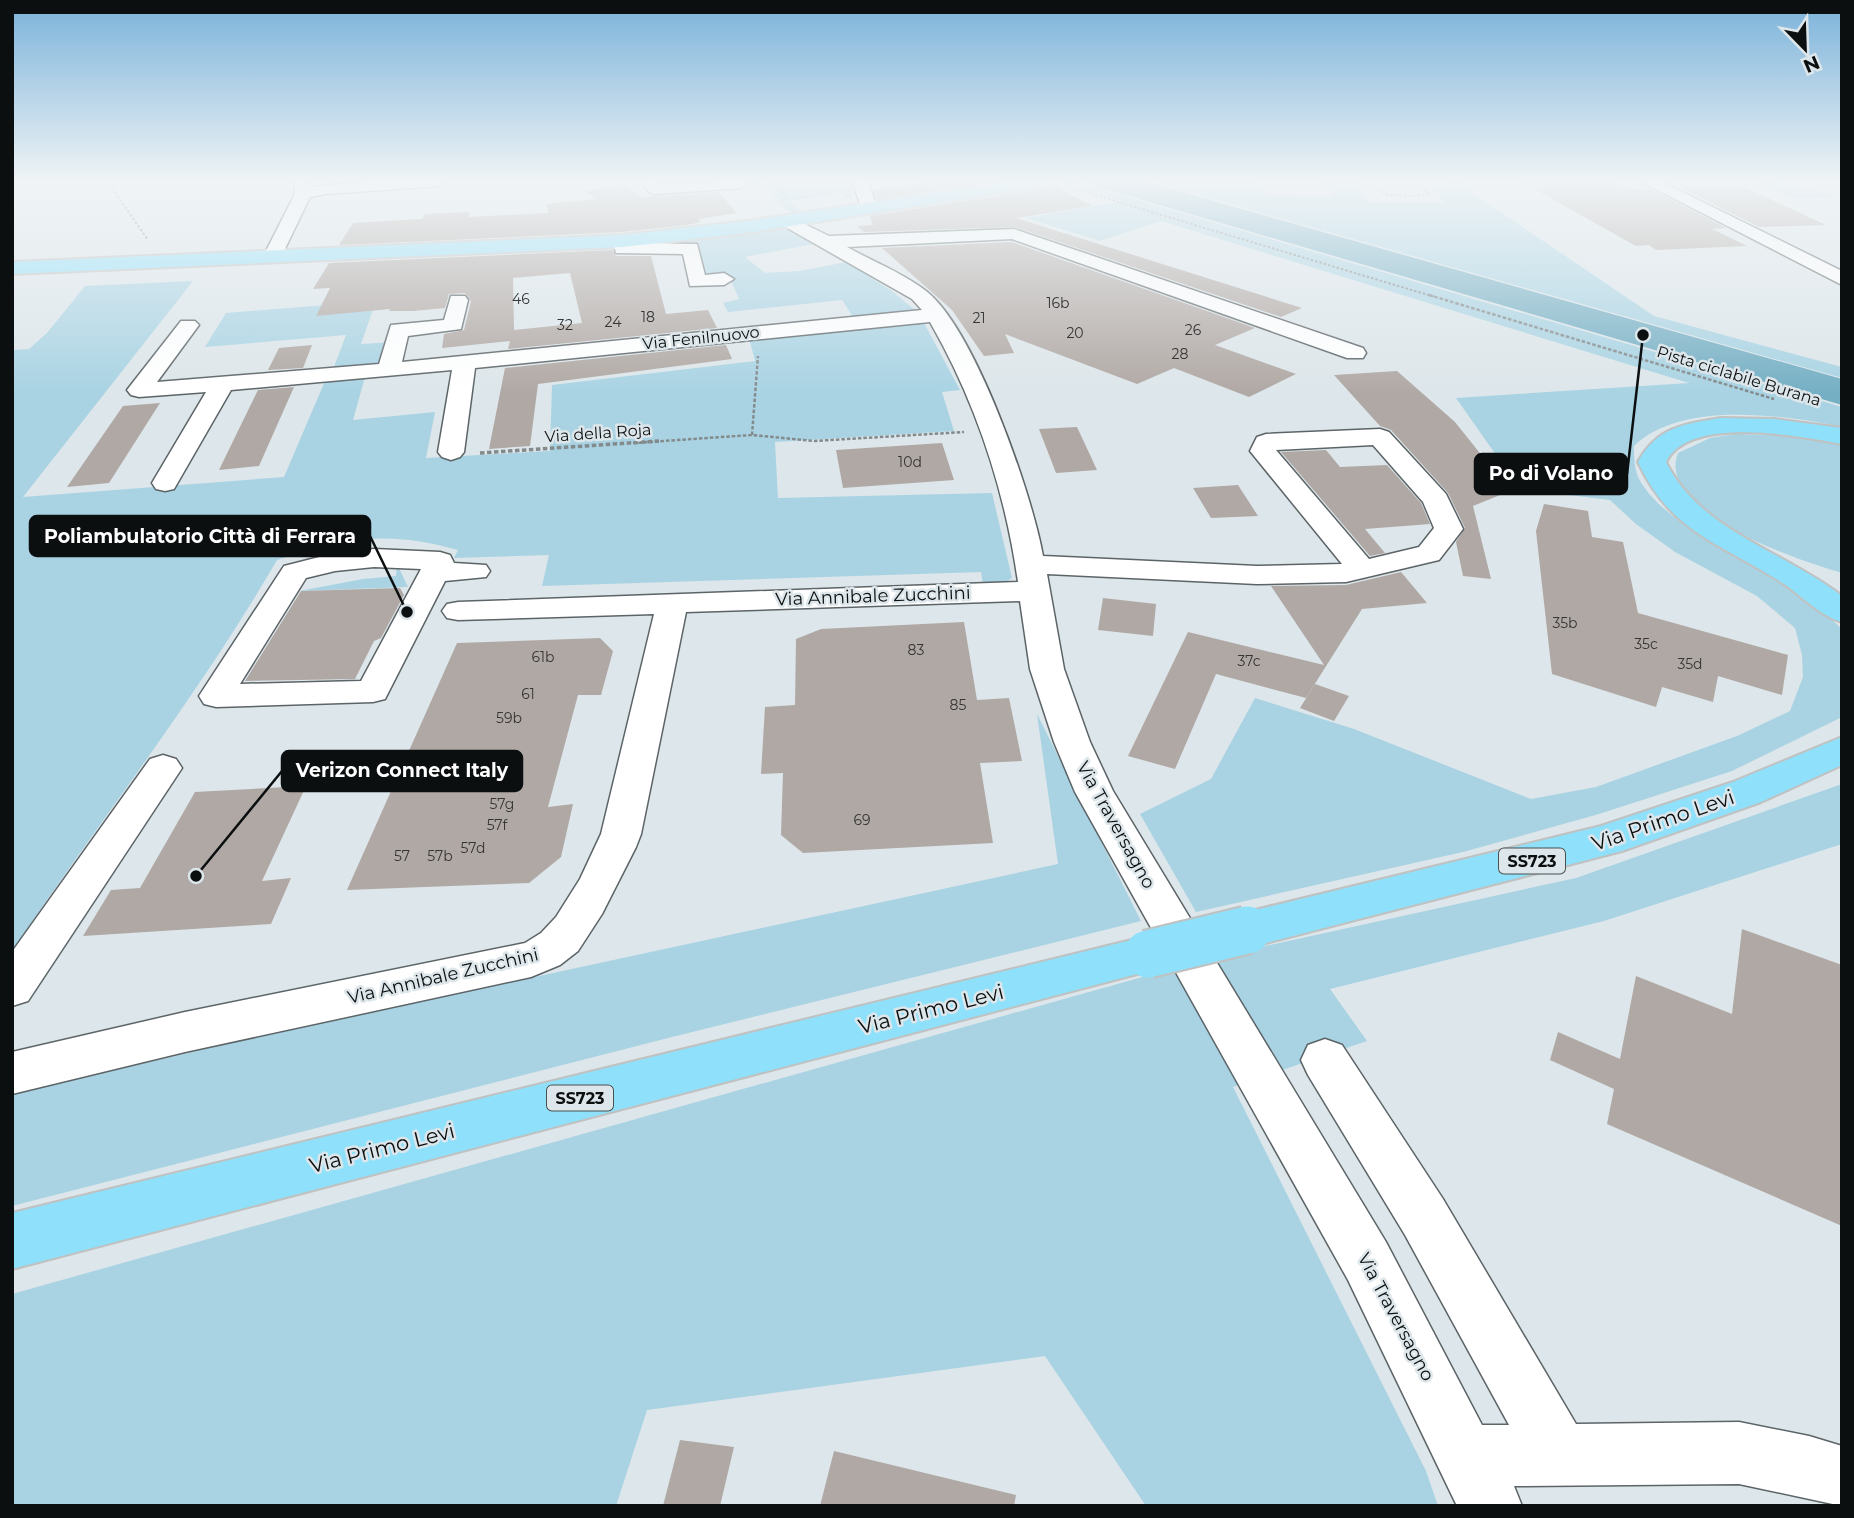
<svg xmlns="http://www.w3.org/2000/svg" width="1854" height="1518" viewBox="0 0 1854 1518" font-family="Montserrat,sans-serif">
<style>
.green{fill:#a9d3e3}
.water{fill:#75afc4}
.building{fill:#b0a8a4;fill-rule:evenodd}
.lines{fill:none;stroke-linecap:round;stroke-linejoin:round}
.minor-casing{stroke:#5c6467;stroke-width:3}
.major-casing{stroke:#c0c1c1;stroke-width:4}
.path-far2{stroke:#838a8c;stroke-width:2;stroke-dasharray:2.5 2;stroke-linecap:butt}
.path-far1{stroke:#838a8c;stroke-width:2.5;stroke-dasharray:3.5 2;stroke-linecap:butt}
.path{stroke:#838a8c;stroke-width:3.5;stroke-dasharray:4.5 2.5;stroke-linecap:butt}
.minor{fill:#fff;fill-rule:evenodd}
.major{fill:#8fe0fa;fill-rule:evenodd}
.major-bridge-casing{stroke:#c0c1c1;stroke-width:51;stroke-linecap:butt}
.major-bridge{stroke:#8fe0fa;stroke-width:47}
.labels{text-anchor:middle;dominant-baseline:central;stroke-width:5;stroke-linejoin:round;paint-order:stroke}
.number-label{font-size:14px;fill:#353535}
.far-street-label{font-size:16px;fill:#0c0f10;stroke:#dde6ea}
.shield{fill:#dde6ea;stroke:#4b5051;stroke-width:2}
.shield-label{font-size:16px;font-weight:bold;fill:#0c0f10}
.street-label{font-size:18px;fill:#0c0f10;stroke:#dde6ea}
.near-street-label{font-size:21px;fill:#0c0f10;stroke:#dde6ea}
.leader{fill:none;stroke:#0c0f10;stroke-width:2.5}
.callout-dot{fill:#0c0f10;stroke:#dde6ea;stroke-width:2.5}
.callout{fill:#0c0f10;stroke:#0c0f10;stroke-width:2.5}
.callout-label{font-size:19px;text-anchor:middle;font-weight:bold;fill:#fff}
</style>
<rect width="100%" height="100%" fill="#dde6ea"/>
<path class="green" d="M 746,181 L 851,181 L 852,199 L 844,199 L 844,193 L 790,201 L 800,211 L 789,213 L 770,191 L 775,190 L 769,183 L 753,184 Z
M 1073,181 L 1842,407 L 1842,427 C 1784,415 1681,400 1634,446 C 1634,461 1634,474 1644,487 C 1666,518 1707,538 1740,557 C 1776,579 1811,600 1842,629 L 1842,717 L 1732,771 L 1599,814 L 1463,852 L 1196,912 L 1140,814 L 1211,779 L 1255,698 L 1354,729 L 1531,799 L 1596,787 L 1737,736 L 1790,711 L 1803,677 L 1802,655 L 1795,628 L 1757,596 L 1675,552 L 1636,524 L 1610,500 L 1520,489 L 1456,398 L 1689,383 L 1161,221 L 1100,241 L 1026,218 L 1122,201 L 1059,182 Z
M 1149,181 L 1256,181 L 1265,194 L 1333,196 L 1328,185 L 1356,186 L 1369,202 L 1445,203 L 1432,186 L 1450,185 L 1444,181 L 1463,181 L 1476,189 L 1468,190 L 1654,316 L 1842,367 L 1842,378 Z
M 1757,181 L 1769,181 L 1838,196 L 1793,198 Z
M 777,228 L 792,231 L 813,244 L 745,257 L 765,273 L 800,271 L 846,262 L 892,291 L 916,311 L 853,317 L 842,300 L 728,312 L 723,303 L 739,299 L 732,283 L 723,275 L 701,277 L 695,246 L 636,244 Z
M 193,281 L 23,497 L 284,477 L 325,381 L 365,377 L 353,420 L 435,412 L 426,458 L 550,451 L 552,385 L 755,361 L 749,338 L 923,321 L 960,390 L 942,392 L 954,431 L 775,442 L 778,498 L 992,493 L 1012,578 L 1002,584 L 983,585 L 981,572 L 542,586 L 549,555 L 454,558 L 458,550 C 384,530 350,538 277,560 C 198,696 100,820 12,951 L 12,350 L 29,349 L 47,333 L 85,286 Z
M 376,301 L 361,344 L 394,342 L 387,362 L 334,367 L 346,335 L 205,347 L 226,313 Z
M 1736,434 L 1803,436 L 1842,443 L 1842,573 C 1800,561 1655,513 1678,453 L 1710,438 Z
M 397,564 L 408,587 L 299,591 L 363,579 L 396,576 Z
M 1037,714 L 1141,921 L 668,1038 L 12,1206 L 12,1094 L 248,1039 L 1058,864 Z
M 1842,784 L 1842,844 L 1604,921 L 1330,989 L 1367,1041 L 1233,1087 L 1426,1471 L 1438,1506 L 1146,1506 L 1045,1356 L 647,1410 L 616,1506 L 12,1506 L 12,1294 L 1210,958 L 1576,878 Z"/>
<path class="water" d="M 1078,181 L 1143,181 L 1842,379 L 1842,405 Z"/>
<path class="building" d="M 935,181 L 998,181 L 877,199 L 874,190 Z
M 1520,181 L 1613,181 L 1629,189 L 1649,188 L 1726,228 L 1712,229 L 1747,246 L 1656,250 L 1649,245 L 1636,246 Z
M 1051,184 L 1092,206 L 1016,218 L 1302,308 L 1281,317 L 1015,227 L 864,232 L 857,226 L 873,225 L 870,216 L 1043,189 Z
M 624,185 L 641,197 L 719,192 L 736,213 L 698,219 L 701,222 L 687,225 L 622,232 L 339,245 L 353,223 L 422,219 L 425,214 L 470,212 L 468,217 L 549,213 L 546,204 L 596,199 L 585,191 Z
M 1679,187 L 1744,187 L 1826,225 L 1759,227 Z
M 1012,242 L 1255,328 L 1215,345 L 1296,374 L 1249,397 L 1174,368 L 1137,384 L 1005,334 L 1014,353 L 984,356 L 952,310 L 882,248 Z
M 613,250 L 616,256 L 651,256 L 666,314 L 708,310 L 717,328 L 508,349 L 510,341 L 442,348 L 444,334 L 464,330 L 471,301 L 465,293 L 449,294 L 445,308 L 413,311 L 389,311 L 390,309 L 316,316 L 330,288 L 313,289 L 329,263 ZM 570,273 L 582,323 L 514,330 L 513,278 Z
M 312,345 L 303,368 L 268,370 L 279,348 Z
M 726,345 L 732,359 L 538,384 L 530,446 L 489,449 L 505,368 Z
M 1397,371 L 1455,422 L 1510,491 L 1473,506 L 1491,579 L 1463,576 L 1456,542 L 1465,528 L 1448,493 L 1391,430 L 1380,426 L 1334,375 Z
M 294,387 L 259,466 L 219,470 L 258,390 Z
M 160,403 L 109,483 L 67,487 L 123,406 Z
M 1077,427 L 1097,470 L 1056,473 L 1039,429 Z
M 942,443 L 954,480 L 843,488 L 836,450 Z
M 1326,450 L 1340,467 L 1387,465 L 1421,503 L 1430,524 L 1365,529 L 1385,553 L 1370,556 L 1281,452 Z
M 1238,485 L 1258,516 L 1211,518 L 1193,488 Z
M 1544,504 L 1588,511 L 1592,537 L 1623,542 L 1638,613 L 1788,655 L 1782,695 L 1718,676 L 1713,702 L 1662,687 L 1656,707 L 1552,674 L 1536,531 Z
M 1401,572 L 1427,603 L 1362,609 L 1306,698 L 1216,674 L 1175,769 L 1128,756 L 1188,632 L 1324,665 L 1271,586 L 1346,585 Z
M 400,588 L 404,595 L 381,638 L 374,641 L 355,679 L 245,681 L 301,591 Z
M 1103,598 L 1156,604 L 1153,636 L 1098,630 Z
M 964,622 L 977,700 L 1009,698 L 1022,761 L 980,763 L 993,843 L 803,853 L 781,835 L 783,773 L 761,774 L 765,707 L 795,705 L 796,639 L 821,629 Z
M 600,638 L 613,651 L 601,695 L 578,695 L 548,807 L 573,804 L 561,857 L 529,883 L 347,890 L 457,643 Z
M 1315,684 L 1349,696 L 1334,721 L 1300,708 Z
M 306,786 L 262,881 L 291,878 L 271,924 L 83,936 L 111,890 L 140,888 L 195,792 Z
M 1742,929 L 1842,965 L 1842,1226 L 1607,1124 L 1614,1089 L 1550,1060 L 1558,1032 L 1620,1059 L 1636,976 L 1732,1014 Z
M 680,1440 L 734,1447 L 720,1506 L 663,1506 Z
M 834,1451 L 1016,1495 L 1014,1506 L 820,1506 Z"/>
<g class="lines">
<defs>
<path id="minor" d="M 294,181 L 310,181 L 311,187 L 377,181 L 449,181 L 441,186 L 326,194 L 310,197 L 280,259 L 266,259 L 264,255 L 295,194 Z
M 641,181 L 657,181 L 659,184 L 749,181 L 749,183 L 741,188 L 655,194 L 649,192 Z
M 852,181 L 868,181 L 877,208 L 875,212 L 863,212 Z
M 1640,181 L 1660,181 L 1842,271 L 1842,285 Z
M 788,216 L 829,236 L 1014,229 L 1363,348 L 1366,353 L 1363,358 L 1347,358 L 1012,239 L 847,247 C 872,261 903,273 926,291 C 975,329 1032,494 1043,556 L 1257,566 L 1342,564 L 1250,451 L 1257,437 L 1266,434 L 1380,429 L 1389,432 L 1446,494 L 1463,529 L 1439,560 L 1346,582 L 1257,584 L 1047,574 L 1064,669 L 1090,742 L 1113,791 L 1386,1242 L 1482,1425 L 1509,1425 L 1405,1235 L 1308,1075 L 1301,1060 L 1308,1045 L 1325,1039 L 1342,1045 L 1443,1199 L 1576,1424 L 1739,1422 L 1809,1436 L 1842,1446 L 1842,1506 L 1739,1484 L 1514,1486 L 1522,1506 L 1457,1506 L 1348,1280 L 1075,792 L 1054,742 L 1030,669 L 1020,601 L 686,612 L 641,834 L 636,847 L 602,914 L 578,951 L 560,965 L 531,977 L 185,1052 L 12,1094 L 12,1052 L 185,1012 L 525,943 L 541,933 L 556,917 L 580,879 L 601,834 L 654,614 L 458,620 L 447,618 L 442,611 L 447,604 L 458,602 L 1018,582 C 1005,491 976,402 930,322 L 475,368 L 464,452 L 460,457 L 451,460 L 442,457 L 438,452 L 452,370 L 231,390 L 174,489 L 165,491 L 156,489 L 152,483 L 206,392 L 139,397 L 131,395 L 127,390 L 181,321 L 195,321 L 199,325 L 157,382 L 379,364 L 391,325 L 444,320 L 451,296 L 465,296 L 468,300 L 461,329 L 408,336 L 402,362 L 922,310 L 912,299 L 782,225 L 779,221 ZM 1373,445 L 1423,502 L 1434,528 L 1419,547 L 1369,559 L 1276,450 Z
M 622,236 L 628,237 L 631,243 L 697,244 L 705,275 L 724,273 L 734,279 L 724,285 L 690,286 L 683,254 L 616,253 L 613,241 Z
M 374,549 L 440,552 L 450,555 L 454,563 L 486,565 L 490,571 L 486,577 L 445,581 L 385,699 L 373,702 L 216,707 L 204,704 L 199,696 L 284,566 L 335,553 ZM 374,567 L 421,569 L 361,681 L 240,684 L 306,578 L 335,571 Z
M 163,755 L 176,759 L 182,768 L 28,1001 L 12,1006 L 12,952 L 150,759 Z"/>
<path id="major" d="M 1013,181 L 1051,181 L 1043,186 L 747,233 L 622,247 L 12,274 L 12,262 L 622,235 L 747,221 Z
M 1721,418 L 1774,419 L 1842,428 L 1842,444 C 1800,436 1689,415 1666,462 C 1700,531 1784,551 1842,596 L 1842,622 C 1820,616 1802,596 1784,584 C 1723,544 1671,534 1638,462 C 1657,427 1684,424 1721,418 Z
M 1842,737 L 1842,765 L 1761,802 L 1622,851 L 1247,948 L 1231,942 L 1225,930 L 1231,918 L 1247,912 L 1601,826 L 1733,782 Z
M 1148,936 L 1164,941 L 1171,954 L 1164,967 L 12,1269 L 12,1213 Z"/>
</defs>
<use href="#minor" class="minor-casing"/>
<use href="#major" class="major-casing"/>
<path class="path-far2" d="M 107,181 L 148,240
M 774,181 L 787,197
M 1263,181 L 1268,190
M 1298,181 L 1366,185 L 1389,195 L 1416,196 L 1428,193 L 1421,186
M 1065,186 L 1435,297"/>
<path class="path-far1" d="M 1429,295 L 1774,399
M 752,435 L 758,356
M 633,443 L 752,435 L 814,441 L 964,432"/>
<path class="path" d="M 480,453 L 659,441"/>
<use href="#minor" class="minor"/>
<use href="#major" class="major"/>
<defs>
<path id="major-bridge" d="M 1148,954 L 1247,930"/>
</defs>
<use href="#major-bridge" class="major-bridge-casing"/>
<use href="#major-bridge" class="major-bridge"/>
</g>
<linearGradient id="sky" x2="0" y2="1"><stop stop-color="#7ab2da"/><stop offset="0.46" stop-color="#f0f4f6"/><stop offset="1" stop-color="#f0f4f6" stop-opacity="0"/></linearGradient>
<rect width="1854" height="393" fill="url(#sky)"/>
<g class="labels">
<g class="number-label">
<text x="521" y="299">46</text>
<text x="1058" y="303">16b</text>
<text x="648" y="317">18</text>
<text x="979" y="318">21</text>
<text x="613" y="322">24</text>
<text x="565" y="325">32</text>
<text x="1193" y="330">26</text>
<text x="1075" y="333">20</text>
<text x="1180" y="354">28</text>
<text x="910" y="462">10d</text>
<text x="1565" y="623">35b</text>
<text x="1646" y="644">35c</text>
<text x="916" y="650">83</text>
<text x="543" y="657">61b</text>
<text x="1249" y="661">37c</text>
<text x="1690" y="664">35d</text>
<text x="528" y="694">61</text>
<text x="958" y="705">85</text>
<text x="509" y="718">59b</text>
<text x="502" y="804">57g</text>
<text x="862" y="820">69</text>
<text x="497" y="825">57f</text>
<text x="473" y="848">57d</text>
<text x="402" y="856">57</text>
<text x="440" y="856">57b</text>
</g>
<g class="far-street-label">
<text transform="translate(701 338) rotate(-6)">Via Fenilnuovo</text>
<text transform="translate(1739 376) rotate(17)">Pista ciclabile Burana</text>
<text transform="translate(598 433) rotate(-4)">Via della Roja</text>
</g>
<g class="shield">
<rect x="1499" y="848.5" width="66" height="25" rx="5"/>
<rect x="547" y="1085.5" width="66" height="25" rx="5"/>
</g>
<g class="shield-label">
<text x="1532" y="861">SS723</text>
<text x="580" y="1098">SS723</text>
</g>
<g class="street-label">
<text transform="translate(873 596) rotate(-2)">Via Annibale Zucchini</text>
<text transform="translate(1116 825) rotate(61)">Via Traversagno</text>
<text transform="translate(443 976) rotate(-13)">Via Annibale Zucchini</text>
<text transform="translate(1396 1317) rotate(62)">Via Traversagno</text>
</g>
<g class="near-street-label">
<text transform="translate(1663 820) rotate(-19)">Via Primo Levi</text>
<text transform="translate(931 1009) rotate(-14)">Via Primo Levi</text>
<text transform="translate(382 1148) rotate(-14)">Via Primo Levi</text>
</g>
</g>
<path class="leader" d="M1643 335L1627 474M407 612L370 536M196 876L282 771"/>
<g class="callout-dot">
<circle cx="1643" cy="335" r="7"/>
<circle cx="407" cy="612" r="7"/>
<circle cx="196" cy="876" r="7"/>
</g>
<g class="callout">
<rect x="1475" y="454" width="152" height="40" rx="7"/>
<rect x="30" y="516" width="340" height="40" rx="7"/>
<rect x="282" y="751" width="240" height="40" rx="7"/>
</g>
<g class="callout-label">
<text x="1551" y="480">Po di Volano</text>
<text x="200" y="543">Poliambulatorio Città di Ferrara</text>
<text x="402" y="777">Verizon Connect Italy</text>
</g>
<rect width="1854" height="1518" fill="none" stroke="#0c0f10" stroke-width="28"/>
<g transform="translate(1805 49) rotate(157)" stroke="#dde6ea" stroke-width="5" paint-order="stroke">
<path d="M0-5L12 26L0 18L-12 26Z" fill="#0c0f10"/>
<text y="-10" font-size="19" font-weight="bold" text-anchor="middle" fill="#0c0f10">N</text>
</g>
</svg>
